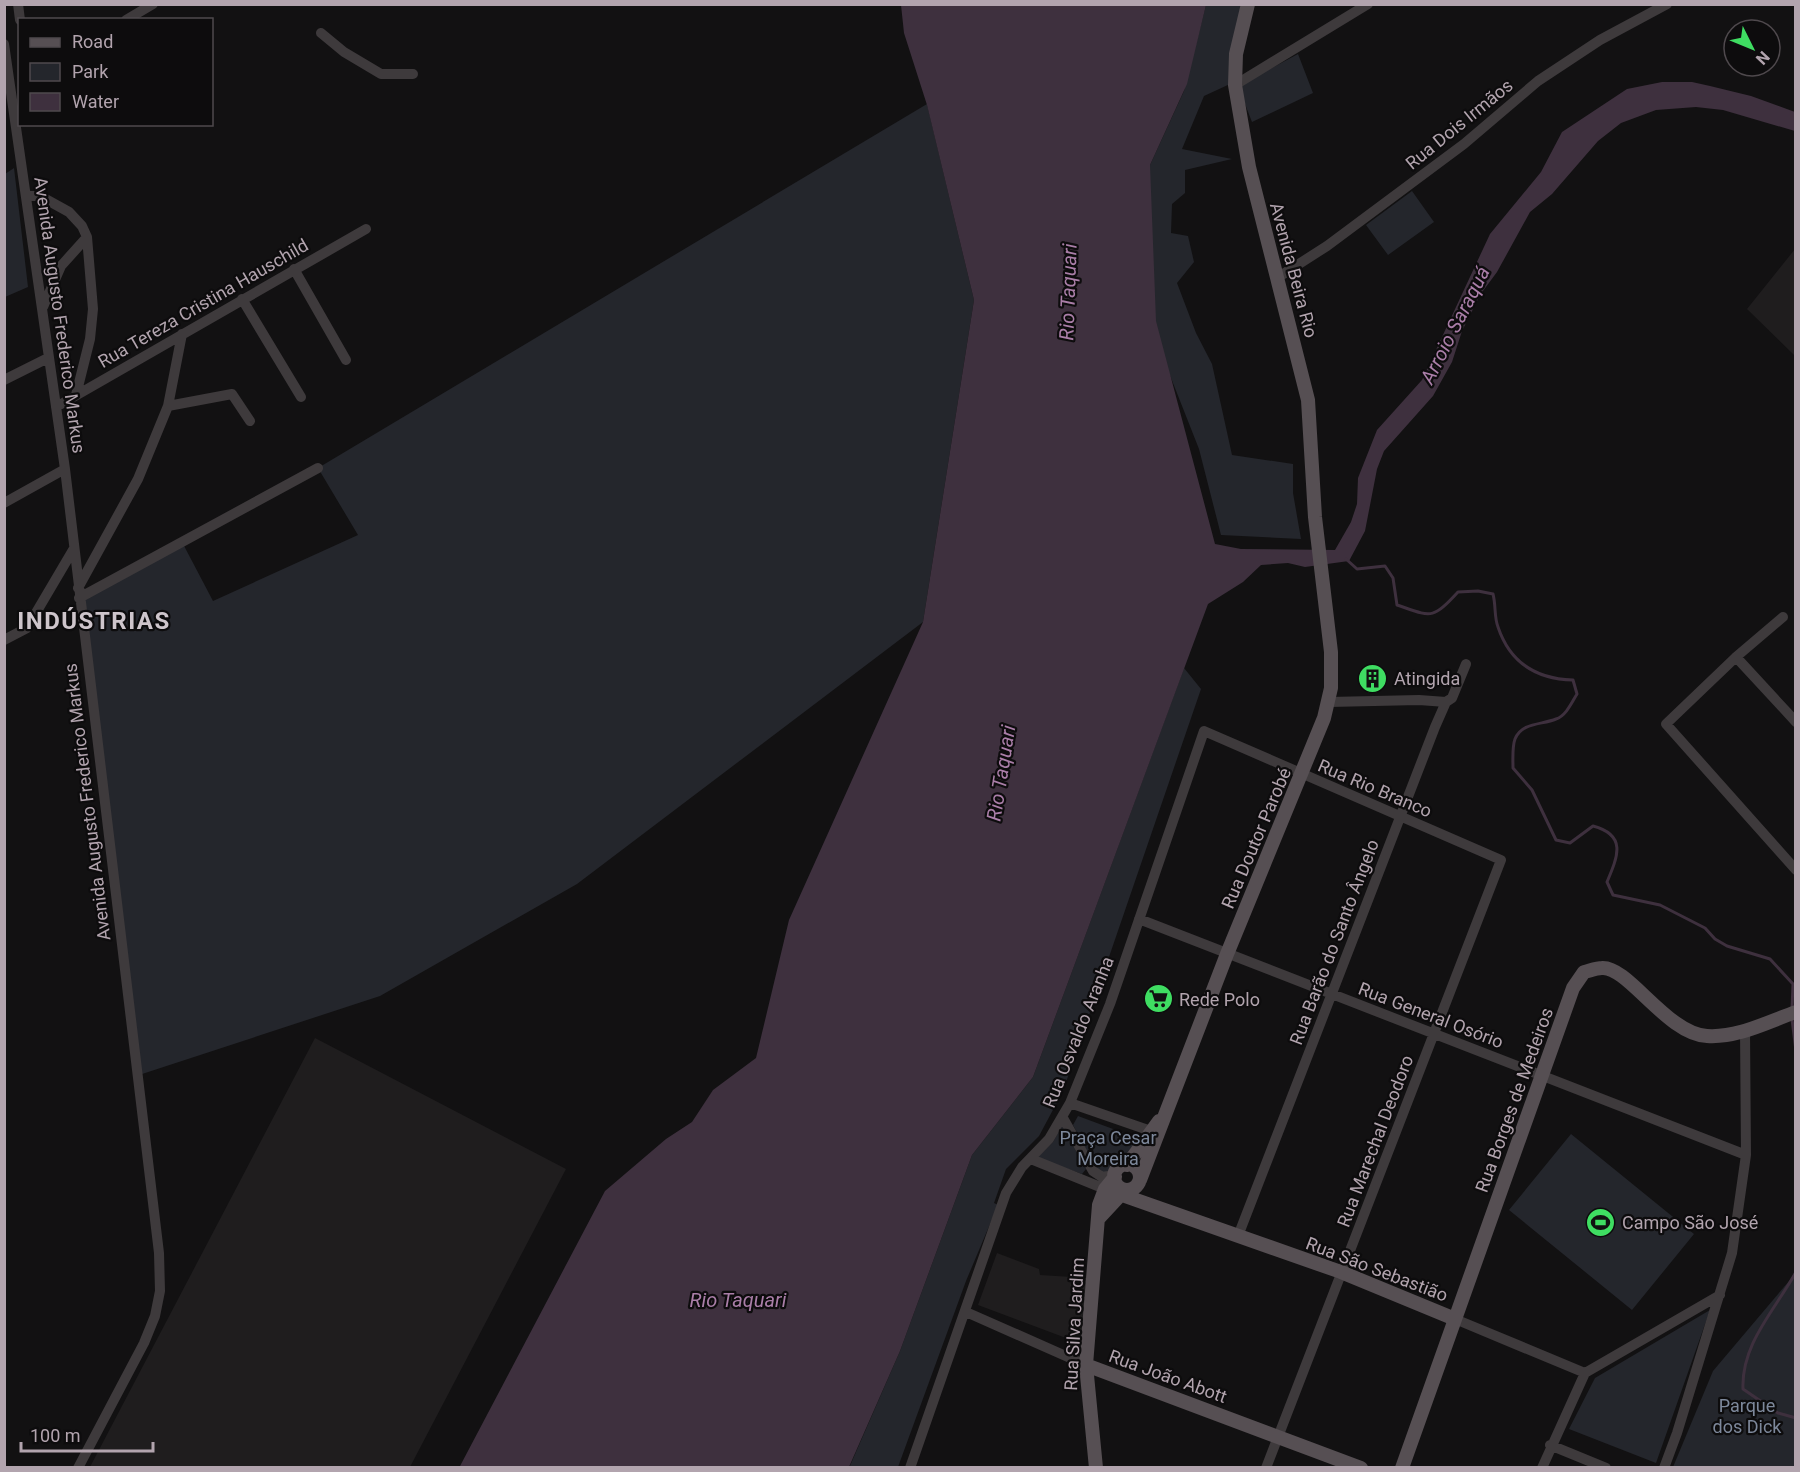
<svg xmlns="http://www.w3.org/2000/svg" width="1800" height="1472" viewBox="0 0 1800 1472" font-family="Roboto,sans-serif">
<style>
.built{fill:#1f1d1e}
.green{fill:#24262c}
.water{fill:#3e303e}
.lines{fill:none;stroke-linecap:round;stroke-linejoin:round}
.stream{stroke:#3e303e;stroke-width:3}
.minor{stroke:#3e3a3c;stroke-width:10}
.major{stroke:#564f53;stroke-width:14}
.labels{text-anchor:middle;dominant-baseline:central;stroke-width:4.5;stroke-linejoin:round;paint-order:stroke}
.street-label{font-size:18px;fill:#b2a4ae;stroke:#0d0c0d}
.poi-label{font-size:18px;fill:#b2a4ae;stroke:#0d0c0d;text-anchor:start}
.park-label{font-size:18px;fill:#7d889b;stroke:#0d0c0d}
.water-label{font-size:20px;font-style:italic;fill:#aa7ea8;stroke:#0d0c0d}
.district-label{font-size:24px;font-weight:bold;letter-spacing:1.5px;fill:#cec5cb;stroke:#0d0c0d}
</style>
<rect width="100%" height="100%" fill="#121112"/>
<path class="built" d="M 1795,249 L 1795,356 L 1747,309 Z
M 315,1038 L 566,1169 L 410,1467 L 90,1467 Z
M 997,1253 L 1039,1269 L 1040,1275 L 1088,1278 L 1082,1344 L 978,1305 Z"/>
<path class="green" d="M 1206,5 L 1244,5 L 1230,84 L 1204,96 L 1182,149 L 1232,159 L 1185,170 L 1185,193 L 1172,204 L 1171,233 L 1188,236 L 1194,262 L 1177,283 L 1196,333 L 1212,364 L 1232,455 L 1293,464 L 1293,493 L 1301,539 L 1221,535 L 1199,449 L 1147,317 L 1150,165 L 1184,91 Z
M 1298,54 L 1313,93 L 1252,122 L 1238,86 Z
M 927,104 L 974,300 L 923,622 L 577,884 L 380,996 L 139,1075 L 79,598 L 182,542 L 213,601 L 358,535 L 318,468 Z
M 14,168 L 28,287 L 5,297 L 5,174 Z
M 1412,191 L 1434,222 L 1388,255 L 1366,225 Z
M 1184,668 L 1201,689 L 1063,1091 L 1039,1136 L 1006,1169 L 994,1203 L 998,1205 L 966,1281 L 898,1467 L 849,1468 L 900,1351 L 972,1155 L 1033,1077 Z
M 1078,1116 L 1140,1139 L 1108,1176 L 1098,1172 L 1073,1125 Z
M 1062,1126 L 1086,1169 L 1082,1174 L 1037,1158 L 1053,1142 Z
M 1571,1134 L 1694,1234 L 1632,1310 L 1509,1210 Z
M 1795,1274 L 1795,1467 L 1673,1467 L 1713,1371 Z
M 1710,1310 L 1656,1463 L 1569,1429 L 1595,1378 Z"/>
<path class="water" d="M 901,5 L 1206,5 L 1187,84 L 1150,165 L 1156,321 L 1215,544 L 1241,549 L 1335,550 L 1351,522 L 1357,504 L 1358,478 L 1377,430 L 1422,380 L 1490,234 L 1541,172 L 1562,132 L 1627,89 L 1662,82 L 1692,82 L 1710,86 L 1751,96 L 1795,112 L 1795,131 L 1723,110 L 1696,107 L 1656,110 L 1621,123 L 1598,141 L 1552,194 L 1530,212 L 1497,272 L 1480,295 L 1462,331 L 1452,362 L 1433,396 L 1384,451 L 1377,469 L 1365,531 L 1349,561 L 1305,567 L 1288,563 L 1261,565 L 1243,582 L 1208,604 L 1033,1077 L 972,1155 L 900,1351 L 849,1467 L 459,1468 L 605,1191 L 666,1139 L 692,1122 L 713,1090 L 756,1058 L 789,920 L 923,622 L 974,300 L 927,105 L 904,33 Z"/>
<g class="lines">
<path class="stream" d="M 1346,559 L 1357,569 L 1385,566 L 1393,578 L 1397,605 C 1432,617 1432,620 1458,592 L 1478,591 L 1493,594 C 1496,605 1494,617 1498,627 C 1510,663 1536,679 1573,680 L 1577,694 C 1572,702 1566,716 1556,719 C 1542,725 1522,722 1515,739 C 1512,747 1513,760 1513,768 L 1532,790 L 1556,840 L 1570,843 L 1593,826 C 1627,835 1618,856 1607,882 L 1613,895 L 1660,905 L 1705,928 L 1715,939 L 1727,946 L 1770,959 L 1793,984 L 1792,1009
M 1792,1019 L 1796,1051
M 1796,1272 C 1775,1310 1741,1344 1743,1389 L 1778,1413 L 1796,1418"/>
<path class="minor" d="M 18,4 L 20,20
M 126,20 L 153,4
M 321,33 L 344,52 L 381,74 L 413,74
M 4,44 L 65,469 L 159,1253 L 160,1291 L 155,1316 L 144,1343 L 78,1468
M 1235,85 L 1368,4
M 28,196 L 40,196 L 69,212 L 82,226 L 87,237 L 93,309 L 90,339 L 76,395
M 294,269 L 346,360
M 1277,278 L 1327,246 L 1464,144 L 1538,81 L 1600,40 L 1667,4
M 242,299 L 301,397
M 43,307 L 61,266 L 87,237
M 4,380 L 48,358
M 168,406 L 232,394 L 250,421
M 56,407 L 366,229
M 4,503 L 65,469
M 78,588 L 138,479 L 168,406 L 182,334
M 79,598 L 318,468
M 1783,617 L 1736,657 L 1666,724 L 1796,870
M 4,640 L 27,628 L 73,550
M 1736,657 L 1796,722
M 1329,702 L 1419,700 L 1446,702
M 1139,919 L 1746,1155
M 1070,1103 L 1151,1131
M 1063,1118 L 1093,1171 L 1102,1177 L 1115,1175
M 1031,1159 L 1105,1189
M 1238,1236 L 1435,727 L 1446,702 L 1452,698 L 1466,664
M 966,1312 L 1086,1365
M 1455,1319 L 1585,1373
M 1550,1445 L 1606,1468
M 910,1468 L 1006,1193 L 1022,1167 L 1049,1139 L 1070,1103 L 1110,1004 L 1204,731 L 1501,860 L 1266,1468
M 1542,1468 L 1585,1373 L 1720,1295
M 1664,1468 L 1677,1433 L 1732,1253 L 1746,1155 L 1745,1030"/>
<path class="major" d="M1114 1177a13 13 0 1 1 26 0a13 13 0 1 1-26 0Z
M 1127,1165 L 1159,1121
M 1140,1180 L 1227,954 L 1324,718 L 1331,688 L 1331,652 L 1315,517 L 1308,400 L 1249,167 L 1235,85 L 1236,54 L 1248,4
M 1105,1189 L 1341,1272 L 1455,1319
M 1099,1218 L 1125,1190
M 1086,1365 L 1361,1468
M 1096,1468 L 1086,1365 L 1099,1205 L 1105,1189 L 1115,1177
M 1402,1468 L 1573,988 L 1584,972 C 1589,971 1596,968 1602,968 C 1628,966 1667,1034 1707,1036 C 1738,1038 1767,1022 1796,1012"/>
</g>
<defs>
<symbol id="building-disc" viewBox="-11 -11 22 22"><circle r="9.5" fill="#3fdd62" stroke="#0d0c0d"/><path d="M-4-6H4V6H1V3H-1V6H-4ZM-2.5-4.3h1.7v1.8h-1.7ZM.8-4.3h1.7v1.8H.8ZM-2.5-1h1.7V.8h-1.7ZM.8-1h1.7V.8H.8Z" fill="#111"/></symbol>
<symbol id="supermarket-disc" viewBox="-11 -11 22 22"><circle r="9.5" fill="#3fdd62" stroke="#0d0c0d"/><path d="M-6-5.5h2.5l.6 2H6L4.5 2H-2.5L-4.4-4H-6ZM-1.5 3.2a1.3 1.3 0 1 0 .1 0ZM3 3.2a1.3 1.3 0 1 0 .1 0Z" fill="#111"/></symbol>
<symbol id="stadium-disc" viewBox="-11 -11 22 22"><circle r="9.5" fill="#3fdd62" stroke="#0d0c0d"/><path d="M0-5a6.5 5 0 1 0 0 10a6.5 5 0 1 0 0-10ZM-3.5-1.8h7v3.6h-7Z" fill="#111"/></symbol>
</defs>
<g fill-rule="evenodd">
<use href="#building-disc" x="1356" y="662" width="33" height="33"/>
<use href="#supermarket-disc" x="1142" y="982" width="33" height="33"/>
<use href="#stadium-disc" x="1584" y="1206" width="33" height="33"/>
</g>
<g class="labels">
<g class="street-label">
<text transform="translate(1459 124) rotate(-39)">Rua Dois Irmãos</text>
<text transform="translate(1294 270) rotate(75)">Avenida Beira Rio</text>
<text transform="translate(203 303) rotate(-30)">Rua Tereza Cristina Hauschild</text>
<text transform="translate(60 315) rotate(82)">Avenida Augusto Frederico Markus</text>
<text transform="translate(1375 788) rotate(23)">Rua Rio Branco</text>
<text transform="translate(87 802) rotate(-97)">Avenida Augusto Frederico Markus</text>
<text transform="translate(1256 838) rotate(-67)">Rua Doutor Parobé</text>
<text transform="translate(1334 942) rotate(-69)">Rua Barão do Santo Ângelo</text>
<text transform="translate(1431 1015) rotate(21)">Rua General Osório</text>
<text transform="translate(1078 1032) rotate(-68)">Rua Osvaldo Aranha</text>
<text transform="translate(1514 1100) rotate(-70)">Rua Borges de Medeiros</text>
<text transform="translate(1375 1141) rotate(-69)">Rua Marechal Deodoro</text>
<text transform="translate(1377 1269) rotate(21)">Rua São Sebastião</text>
<text transform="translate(1074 1324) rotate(-87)">Rua Silva Jardim</text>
<text transform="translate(1168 1376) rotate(20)">Rua João Abott</text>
</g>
<g class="poi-label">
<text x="1394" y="678">Atingida</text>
<text x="1179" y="999">Rede Polo</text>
<text x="1622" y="1222">Campo São José</text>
</g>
<g class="park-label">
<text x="1108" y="1137">Praça Cesar<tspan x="1108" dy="21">Moreira</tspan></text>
<text x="1747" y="1405">Parque<tspan x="1747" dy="21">dos Dick</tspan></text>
</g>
<g class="water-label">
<text transform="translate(1068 292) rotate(-88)">Rio Taquari</text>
<text transform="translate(1455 325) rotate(-63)">Arroio Saraquá</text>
<text transform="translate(1001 773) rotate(-81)">Rio Taquari</text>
<text x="738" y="1300">Rio Taquari</text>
</g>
<g class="district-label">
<text x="94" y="621">INDÚSTRIAS</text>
</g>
</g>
<rect width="1800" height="1472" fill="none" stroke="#b2a4ae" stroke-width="12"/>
<rect x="18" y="18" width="195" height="108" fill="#0d0c0d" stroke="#4f494d" stroke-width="1.5"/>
<rect x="30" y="38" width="30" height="9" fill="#564f53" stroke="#4f494d" stroke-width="1.5"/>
<text x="72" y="48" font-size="18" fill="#b2a4ae">Road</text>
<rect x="30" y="63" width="30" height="18" fill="#24262c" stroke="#4f494d" stroke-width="1.5"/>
<text x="72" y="78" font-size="18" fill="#b2a4ae">Park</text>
<rect x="30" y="93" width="30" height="18" fill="#3e303e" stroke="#4f494d" stroke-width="1.5"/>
<text x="72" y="108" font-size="18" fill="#b2a4ae">Water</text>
<g transform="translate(1752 48) rotate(133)"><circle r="28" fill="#0d0c0d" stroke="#4f494d" stroke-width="1.5"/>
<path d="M0-4.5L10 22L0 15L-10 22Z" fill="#3fdd62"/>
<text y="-9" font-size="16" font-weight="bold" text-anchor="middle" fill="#b2a4ae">N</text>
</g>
<path d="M21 1442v9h132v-9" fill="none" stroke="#b2a4ae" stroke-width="3"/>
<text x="30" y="1442" font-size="18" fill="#b2a4ae" stroke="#0d0c0d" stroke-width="4.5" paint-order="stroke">100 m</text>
</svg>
